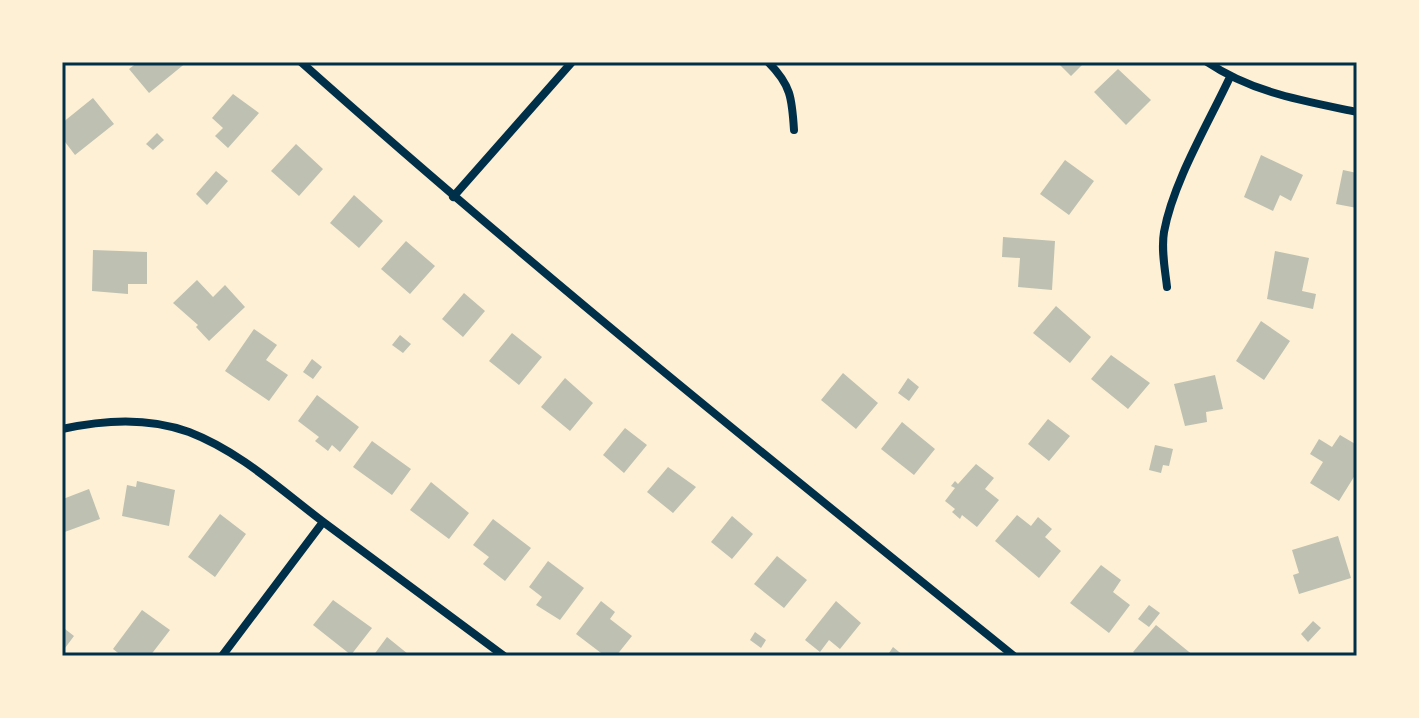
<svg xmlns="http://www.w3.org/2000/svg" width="1419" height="718" viewBox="0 0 1419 718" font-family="Helvetica,sans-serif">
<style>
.building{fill:#bec0b2}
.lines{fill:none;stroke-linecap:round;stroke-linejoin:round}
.minor{stroke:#003049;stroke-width:8}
.neatline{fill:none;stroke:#003049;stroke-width:3}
</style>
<rect width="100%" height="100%" fill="#fdf0d5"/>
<path class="building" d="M 138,62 L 187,62 L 149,93 L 129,69 Z
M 1057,62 L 1085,62 L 1071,76 Z
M 1118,69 L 1151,100 L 1126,125 L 1094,92 Z
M 233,94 L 259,113 L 228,148 L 215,136 L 223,128 L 212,118 Z
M 93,98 L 114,124 L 75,155 L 62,138 L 62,123 Z
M 157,133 L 164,140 L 153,150 L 146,144 Z
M 296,144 L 323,169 L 299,196 L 271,171 Z
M 1261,155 L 1303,175 L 1291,201 L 1280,195 L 1273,211 L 1244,197 Z
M 1065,160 L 1094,181 L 1069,215 L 1040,194 Z
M 1343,170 L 1357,173 L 1357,208 L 1336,204 Z
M 216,171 L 228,181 L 207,205 L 196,194 Z
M 354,195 L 383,221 L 359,248 L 330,223 Z
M 1003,237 L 1055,241 L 1052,290 L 1018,287 L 1020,258 L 1002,257 Z
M 406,241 L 435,266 L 410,294 L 381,269 Z
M 93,250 L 147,252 L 147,284 L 128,284 L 128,294 L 92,291 Z
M 1275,251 L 1309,258 L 1302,291 L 1316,294 L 1313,309 L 1267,299 Z
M 197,280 L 213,297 L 225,285 L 245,307 L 209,341 L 196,327 L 198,325 L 173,303 Z
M 464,293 L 485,311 L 463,337 L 442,319 Z
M 1056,306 L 1091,337 L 1070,363 L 1033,333 Z
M 1261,321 L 1290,341 L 1264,380 L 1236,361 Z
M 254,329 L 277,345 L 266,360 L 288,375 L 269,401 L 225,371 Z
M 512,333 L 542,357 L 519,385 L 489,361 Z
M 400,335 L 411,344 L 403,353 L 392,345 Z
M 1111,355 L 1150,383 L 1128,409 L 1091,379 Z
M 312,359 L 322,367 L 313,379 L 303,372 Z
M 843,373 L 878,403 L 856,429 L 821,400 Z
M 1215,375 L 1223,409 L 1206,412 L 1207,422 L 1185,426 L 1174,384 Z
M 565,378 L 593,403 L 570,431 L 541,407 Z
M 908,378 L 919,387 L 909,401 L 898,393 Z
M 317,395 L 359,427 L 340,452 L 332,445 L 328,451 L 315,441 L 319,437 L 298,421 Z
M 1048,419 L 1070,436 L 1049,461 L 1028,444 Z
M 902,422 L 935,449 L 914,475 L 881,449 Z
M 625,428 L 647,445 L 624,473 L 603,455 Z
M 1340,435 L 1357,445 L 1357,472 L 1339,501 L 1310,483 L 1323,462 L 1310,454 L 1319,439 L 1332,447 Z
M 372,441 L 411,469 L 392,495 L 353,467 Z
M 1155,445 L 1173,449 L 1169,466 L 1163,465 L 1161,473 L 1149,470 Z
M 976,464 L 994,478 L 985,489 L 999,500 L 977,527 L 962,515 L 960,519 L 952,512 L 955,509 L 945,501 L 955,488 L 951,486 L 955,481 L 958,484 Z
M 668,467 L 696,487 L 673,513 L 647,492 Z
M 137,481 L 175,490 L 169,526 L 122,516 L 127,485 L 136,487 Z
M 431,482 L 469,513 L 449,539 L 410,510 Z
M 89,489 L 100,519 L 62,533 L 63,499 Z
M 220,514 L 246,534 L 215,577 L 188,557 Z
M 1017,515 L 1031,526 L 1038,517 L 1052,529 L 1045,537 L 1061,551 L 1039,578 L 995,541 Z
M 732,516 L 753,534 L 732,559 L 711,542 Z
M 493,519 L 531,548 L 505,581 L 483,564 L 489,557 L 473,545 Z
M 1338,536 L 1351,578 L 1299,594 L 1293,575 L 1299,573 L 1292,550 Z
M 777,556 L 807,580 L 784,608 L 754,584 Z
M 548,561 L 584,588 L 560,620 L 536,605 L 542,597 L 529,587 Z
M 1101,565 L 1121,580 L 1113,592 L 1130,605 L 1109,633 L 1070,603 Z
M 333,600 L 372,628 L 351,655 L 313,625 Z
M 601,601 L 615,612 L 610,619 L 632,636 L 616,656 L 605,656 L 576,634 Z
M 836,601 L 861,623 L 840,649 L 829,640 L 820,652 L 805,640 Z
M 1149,605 L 1160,613 L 1149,627 L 1138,619 Z
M 142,610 L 170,630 L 150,656 L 122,656 L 113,649 Z
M 1313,621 L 1321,628 L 1308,642 L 1301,634 Z
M 1156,625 L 1194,656 L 1138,656 L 1133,652 Z
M 65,629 L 74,636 L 65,648 L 62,646 L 62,634 Z
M 755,632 L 766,640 L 761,648 L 750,640 Z
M 387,637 L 408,654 L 407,656 L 373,656 Z
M 893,647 L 904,656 L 887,656 Z"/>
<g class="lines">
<path class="minor" d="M 301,62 C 532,268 773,462 1014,656
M 768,62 C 791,85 792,98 794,130
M 1207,62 C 1253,93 1304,101 1357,112
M 453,197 L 572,62
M 1167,287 C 1165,269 1161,250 1164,232 C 1173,182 1208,124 1230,77
M 62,429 C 104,420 147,417 189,432 C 241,452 282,491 326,524 C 385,568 444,612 504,656
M 222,656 L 323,522"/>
</g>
<rect width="1419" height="718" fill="none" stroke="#fdf0d5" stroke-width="128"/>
<rect x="64" y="64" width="1291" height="590" class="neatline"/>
</svg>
